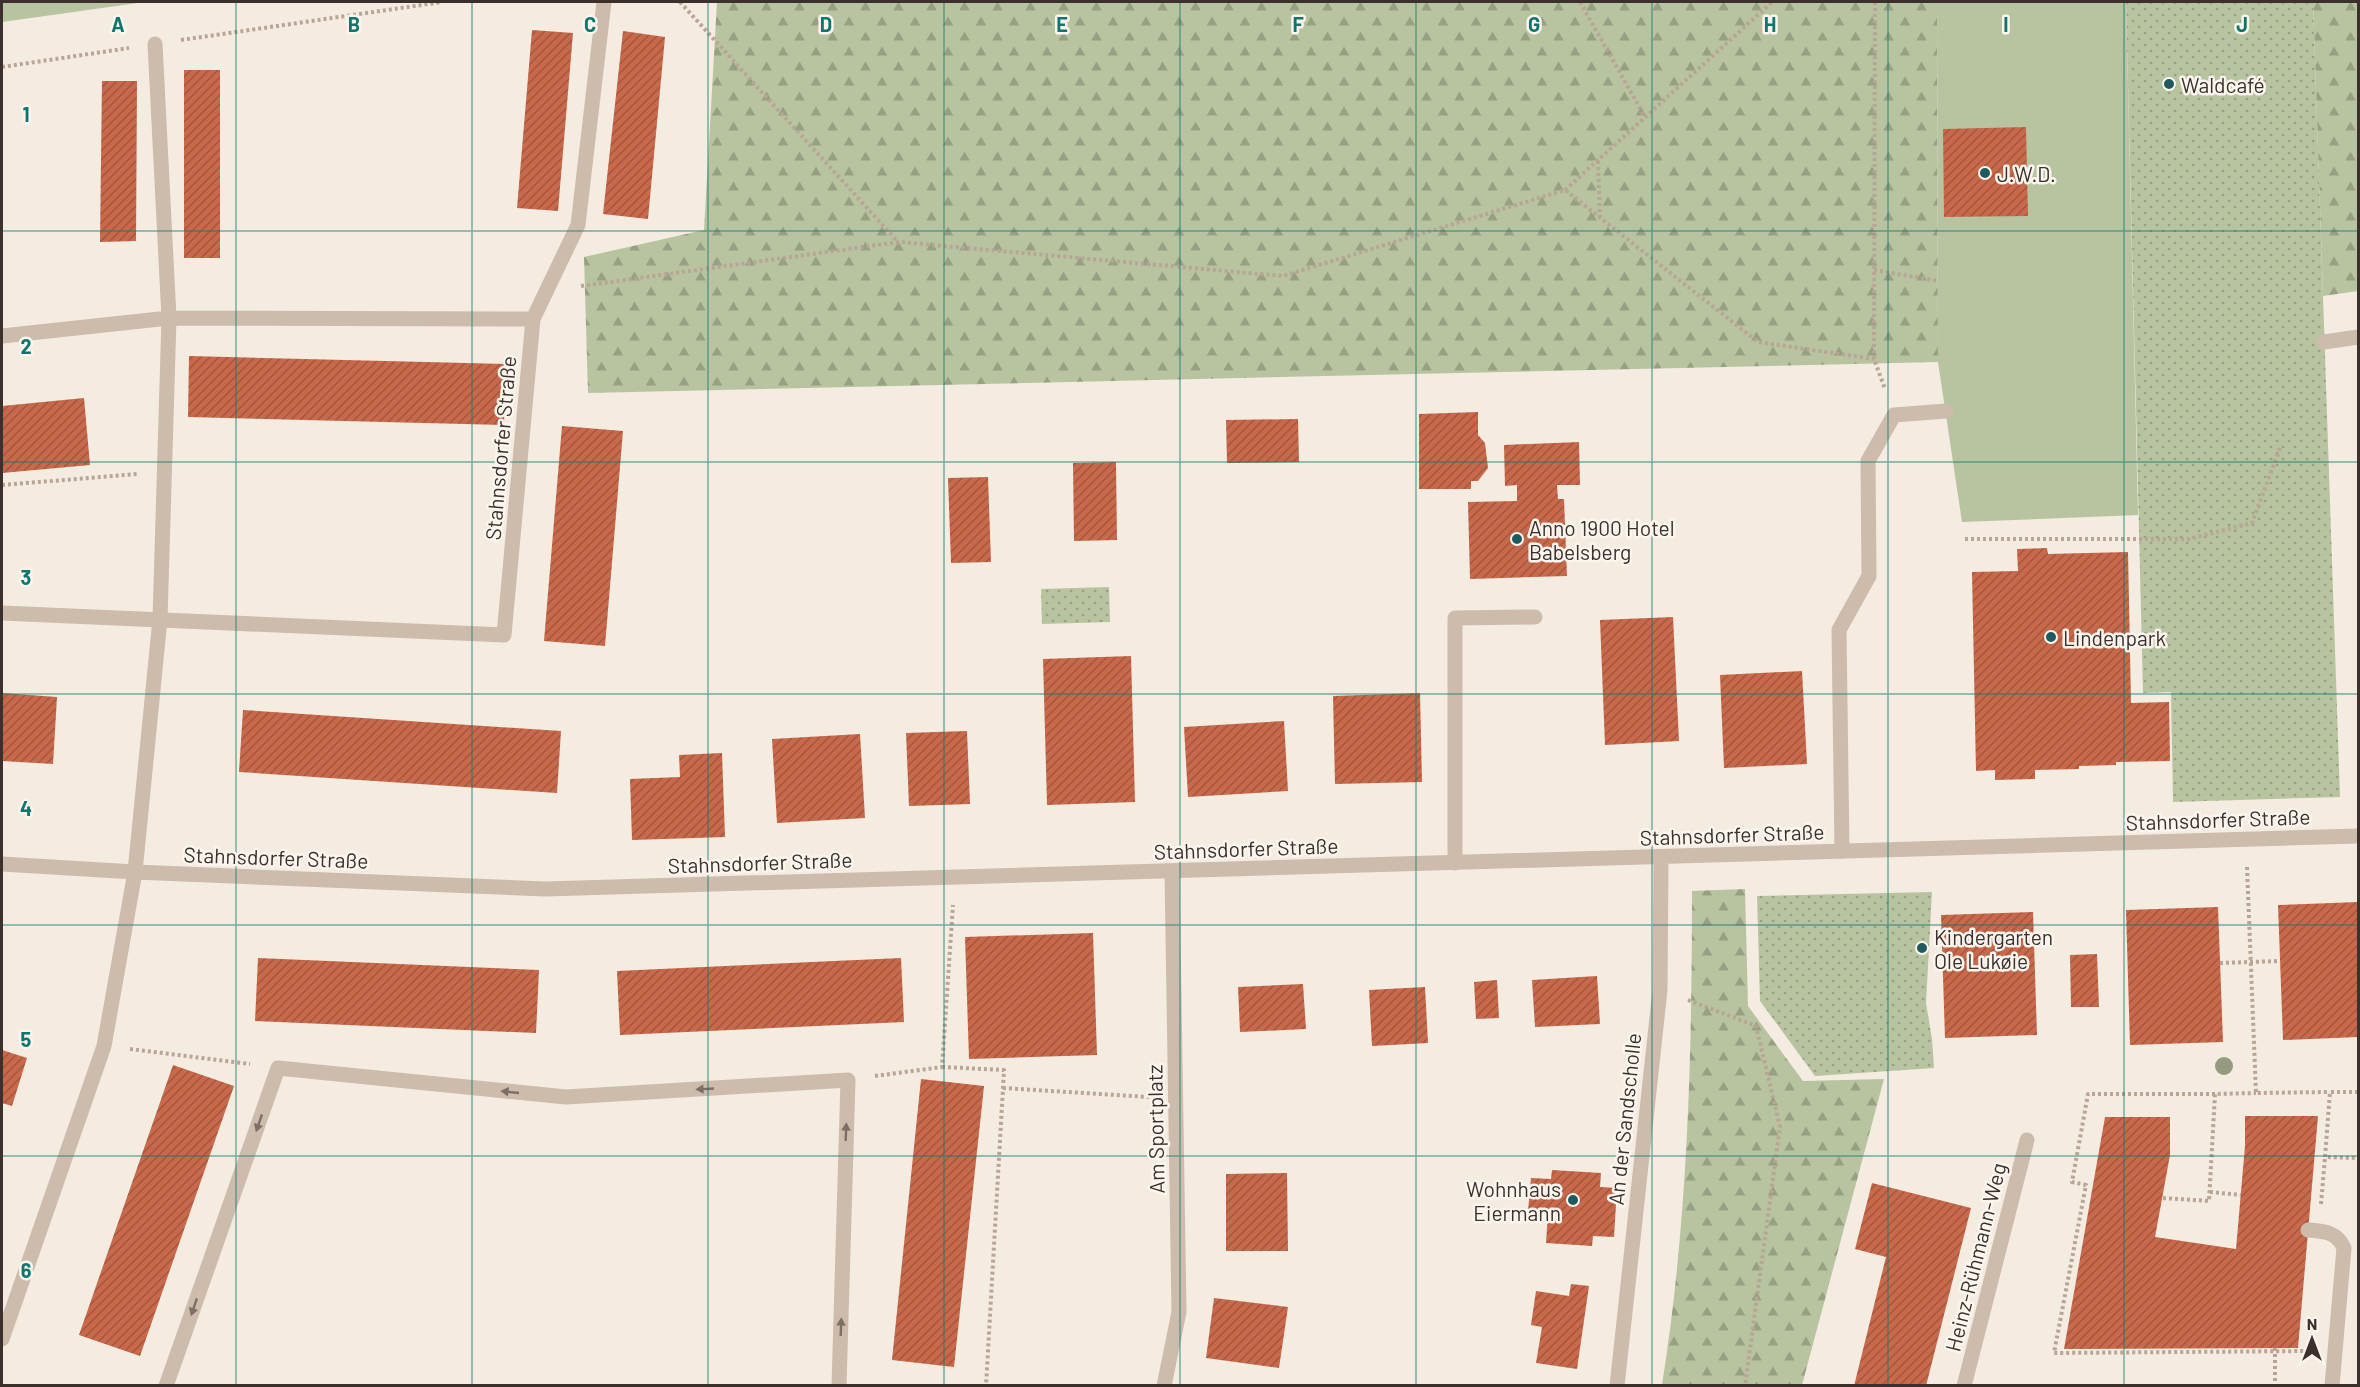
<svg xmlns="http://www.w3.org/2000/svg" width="2360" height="1387" viewBox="0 0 2360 1387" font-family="Barlow,sans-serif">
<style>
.forest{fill:url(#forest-firs)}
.park{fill:url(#park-dots)}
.garden{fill:#b8c4a0}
.building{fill:url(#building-hatch)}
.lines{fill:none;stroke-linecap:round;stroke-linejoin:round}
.path{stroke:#b9a596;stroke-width:4;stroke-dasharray:3 3;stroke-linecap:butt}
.lane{stroke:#cdbbac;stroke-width:15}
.street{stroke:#cdbbac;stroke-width:15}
.tree{fill:#969b7f}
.oneway{fill:#7d6f65}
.grid{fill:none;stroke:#0f766e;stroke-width:1.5;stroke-opacity:0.55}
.poi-dot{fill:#1f5a5e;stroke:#fbf5ee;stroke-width:2}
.labels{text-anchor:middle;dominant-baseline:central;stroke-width:5;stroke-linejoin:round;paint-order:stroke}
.poi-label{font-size:21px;fill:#3b302b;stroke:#fbf5ee;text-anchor:start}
.street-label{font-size:21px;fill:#3b302b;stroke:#fbf5ee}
.grid-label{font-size:20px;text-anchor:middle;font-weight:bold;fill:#0f766e;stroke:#fbf5ee;stroke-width:5;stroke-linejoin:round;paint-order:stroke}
</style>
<defs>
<pattern id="forest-firs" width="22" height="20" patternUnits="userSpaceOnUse" patternTransform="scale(1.5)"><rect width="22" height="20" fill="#b8c4a0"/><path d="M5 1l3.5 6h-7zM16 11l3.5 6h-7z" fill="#97a083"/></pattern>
<pattern id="park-dots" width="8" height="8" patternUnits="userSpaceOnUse" patternTransform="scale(1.5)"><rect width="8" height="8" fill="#b8c4a0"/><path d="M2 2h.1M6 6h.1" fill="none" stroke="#97a083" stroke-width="1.8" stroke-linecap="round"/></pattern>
<pattern id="building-hatch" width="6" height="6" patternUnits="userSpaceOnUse" patternTransform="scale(1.5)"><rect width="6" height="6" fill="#c8694b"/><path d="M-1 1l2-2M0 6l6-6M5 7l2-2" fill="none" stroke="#a4573f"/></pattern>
</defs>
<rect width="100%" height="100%" fill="#f4ebe1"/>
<path class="forest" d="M 717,2 L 1937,2 L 1938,362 L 588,393 L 584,257 L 704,230 Z
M 2313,2 L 2358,2 L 2358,291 L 2323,296 Z
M 1745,889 L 1748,1006 L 1803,1081 L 1884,1079 L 1802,1385 L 1662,1385 C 1688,1222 1692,1056 1692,891 Z"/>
<path class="park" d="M 2126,2 L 2313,2 L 2340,797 L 2173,802 L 2171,692 L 2143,693 Z
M 1109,587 L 1110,622 L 1042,624 L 1041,589 Z
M 1932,892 L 1926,1003 L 1932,1039 L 1934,1068 L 1815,1076 L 1760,1001 L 1757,896 Z"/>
<path class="garden" d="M 2,2 L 145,2 L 2,22 Z
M 1937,2 L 2126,2 L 2138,515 L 1962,522 L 1938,362 Z"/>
<path class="building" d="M 532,30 L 573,33 L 558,211 L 517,208 Z
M 623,31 L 665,37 L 648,219 L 603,214 Z
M 184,70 L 220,70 L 220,258 L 184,258 Z
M 102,81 L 137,81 L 136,241 L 100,242 Z
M 2026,127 L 2028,216 L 1944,217 L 1943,129 Z
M 189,356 L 506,364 L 504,425 L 188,417 Z
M 84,398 L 90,465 L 2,473 L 2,406 Z
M 1478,412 L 1478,435 L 1485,443 L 1488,468 L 1478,481 L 1471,481 L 1471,489 L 1419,489 L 1419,414 Z
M 1298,419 L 1299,462 L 1227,463 L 1226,420 Z
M 562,426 L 623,431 L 605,646 L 544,641 Z
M 1579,442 L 1580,485 L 1557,485 L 1558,499 L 1564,499 L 1567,576 L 1470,579 L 1468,502 L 1517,501 L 1517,485 L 1505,486 L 1504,445 Z
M 1116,462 L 1117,540 L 1074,541 L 1073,463 Z
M 988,477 L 991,562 L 951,563 L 948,478 Z
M 2047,548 L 2048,554 L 2128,552 L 2131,703 L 2169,702 L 2170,761 L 2116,762 L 2116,765 L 2079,766 L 2079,769 L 2035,770 L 2035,779 L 1995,780 L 1995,770 L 1976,771 L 1972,572 L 2018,571 L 2017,549 Z
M 1673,617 L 1679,741 L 1605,745 L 1600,620 Z
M 1131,656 L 1135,802 L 1047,805 L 1043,659 Z
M 1802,671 L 1807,764 L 1724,768 L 1720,675 Z
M 2,693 L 57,697 L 53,764 L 2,761 Z
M 1420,693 L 1422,782 L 1335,784 L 1333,696 Z
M 243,710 L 561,731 L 557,793 L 239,772 Z
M 1284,721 L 1288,791 L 1188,797 L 1184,727 Z
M 967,731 L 970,804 L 909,806 L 906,733 Z
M 860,734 L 865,818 L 777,823 L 772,739 Z
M 722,753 L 725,837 L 632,840 L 630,779 L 680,777 L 679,755 Z
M 2358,902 L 2358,1037 L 2283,1040 L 2278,905 Z
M 2218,907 L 2223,1042 L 2130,1045 L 2126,910 Z
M 2033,912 L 2037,1035 L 1945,1038 L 1941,915 Z
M 1093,933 L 1097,1055 L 969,1059 L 965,937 Z
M 2097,954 L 2099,1007 L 2071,1007 L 2070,955 Z
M 258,958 L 539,970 L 536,1033 L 255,1021 Z
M 901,958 L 904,1022 L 620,1035 L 617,971 Z
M 1597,976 L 1600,1024 L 1535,1027 L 1532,980 Z
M 1497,980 L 1499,1018 L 1476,1019 L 1474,982 Z
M 1303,984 L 1306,1029 L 1240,1032 L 1238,987 Z
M 1425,987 L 1428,1043 L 1372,1046 L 1369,990 Z
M 2,1050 L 27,1058 L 12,1106 L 2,1103 Z
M 173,1065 L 234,1086 L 140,1356 L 79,1335 Z
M 921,1079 L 984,1086 L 954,1367 L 892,1360 Z
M 2245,1116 L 2318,1116 L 2298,1348 L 2064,1349 L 2105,1117 L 2170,1117 L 2170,1155 L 2155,1237 L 2236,1249 L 2245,1146 Z
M 1552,1170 L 1601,1173 L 1600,1187 L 1617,1188 L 1614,1237 L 1593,1236 L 1592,1246 L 1546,1243 L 1548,1213 L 1528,1211 L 1531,1178 L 1551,1179 Z
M 1287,1173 L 1288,1251 L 1226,1251 L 1226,1174 Z
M 1872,1183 L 1971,1208 L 1926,1386 L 1854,1386 L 1886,1257 L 1855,1249 Z
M 1571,1284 L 1589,1286 L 1577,1369 L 1536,1363 L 1542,1327 L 1531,1325 L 1536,1291 L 1569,1296 Z
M 1214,1298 L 1288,1307 L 1279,1368 L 1206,1358 Z"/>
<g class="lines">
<path class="path" d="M 680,2 L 898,242
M 1580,2 L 1645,117
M 1875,2 L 1874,359 L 1885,389
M 181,40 L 442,2
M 2,67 L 129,48
M 1598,161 L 1600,218
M 1565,190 L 1772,2
M 1874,270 L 1939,281
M 581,286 L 899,242 L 1283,276 L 1565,190 L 1758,342 L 1874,359
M 2,485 L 138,474
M 1965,539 L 2189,539 L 2252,523 L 2281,445
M 2247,867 L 2256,1093 L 2330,1092
M 2220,963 L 2280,961
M 1688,1000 L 1756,1026 L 1780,1127 L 1745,1386
M 130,1049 L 250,1064
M 942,1067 L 1004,1070 L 986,1386
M 875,1076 L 942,1067 L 953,905
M 1003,1088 L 1149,1097
M 2358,1092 L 2330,1092 L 2325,1157 L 2358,1158
M 2215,1094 L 2088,1094 L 2072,1182 L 2086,1185 L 2054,1353 L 2308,1351
M 2210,1192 L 2241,1195
M 2163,1198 L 2209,1201 L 2215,1094 L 2256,1093
M 2321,1204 L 2325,1157
M 2275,1348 L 2275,1386"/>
<path class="lane" d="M 2,336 L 169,318 L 533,319
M 2,613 L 504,635 L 533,319 L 578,225 L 604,2
M 1842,851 L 1839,630 L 1869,576 L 1868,461 L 1894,415 L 1946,411
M 1455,863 L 1455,618 L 1535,617
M 135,872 L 160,619 L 169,318 L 155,44
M 2308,1230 C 2324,1231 2337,1232 2344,1248 L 2332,1386
M 166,1386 L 278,1068 L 566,1097 L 848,1080 L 839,1386"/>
<path class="street" d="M 2324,342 L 2358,337
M 2,864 L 135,872 L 545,889 L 2358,836
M 2,1339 L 104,1046 L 135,872
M 1164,1386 L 1179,1312 L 1172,871
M 1617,1386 L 1660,990 L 1661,857
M 1964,1386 L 2027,1140"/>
</g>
<circle class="tree" cx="2224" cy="1066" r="9"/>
<defs><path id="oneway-solid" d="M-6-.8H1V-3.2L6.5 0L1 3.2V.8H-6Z" transform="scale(1.5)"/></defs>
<g class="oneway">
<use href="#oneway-solid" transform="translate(705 1089) rotate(177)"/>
<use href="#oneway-solid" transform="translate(510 1092) rotate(-174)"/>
<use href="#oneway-solid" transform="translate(259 1123) rotate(109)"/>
<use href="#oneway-solid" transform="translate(846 1132) rotate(-88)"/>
<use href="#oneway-solid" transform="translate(194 1307) rotate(109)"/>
<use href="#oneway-solid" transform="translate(841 1327) rotate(-88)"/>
</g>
<path class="grid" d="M 236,2 L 236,1386M 472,2 L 472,1386M 708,2 L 708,1386M 944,2 L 944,1386M 1180,2 L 1180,1386M 1416,2 L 1416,1386M 1652,2 L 1652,1386M 1888,2 L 1888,1386M 2124,2 L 2124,1386M 2,231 L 2358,231M 2,462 L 2358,462M 2,694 L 2358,694M 2,925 L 2358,925M 2,1156 L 2358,1156"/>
<g class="poi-dot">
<circle cx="2169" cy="84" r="6"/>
<circle cx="1985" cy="173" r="6"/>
<circle cx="1517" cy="539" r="6"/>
<circle cx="2051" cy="637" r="6"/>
<circle cx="1922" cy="948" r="6"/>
<circle cx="1573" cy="1200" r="6"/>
</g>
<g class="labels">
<g class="poi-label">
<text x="2181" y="84">Waldcafé</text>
<text x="1997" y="173">J.W.D.</text>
<text x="1529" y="527">Anno 1900 Hotel<tspan x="1529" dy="24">Babelsberg</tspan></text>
<text x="2063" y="637">Lindenpark</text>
<text x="1934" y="936">Kindergarten<tspan x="1934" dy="24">Ole Lukøie</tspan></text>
<text x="1561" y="1188" text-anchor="end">Wohnhaus<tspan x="1561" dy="24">Eiermann</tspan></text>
</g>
<g class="street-label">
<text transform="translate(500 448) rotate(-85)">Stahnsdorfer Straße</text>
<text transform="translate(2218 819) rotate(-2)">Stahnsdorfer Straße</text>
<text transform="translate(1732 834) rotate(-2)">Stahnsdorfer Straße</text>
<text transform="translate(1246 848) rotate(-2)">Stahnsdorfer Straße</text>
<text transform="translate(276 857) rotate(2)">Stahnsdorfer Straße</text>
<text transform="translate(760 862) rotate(-2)">Stahnsdorfer Straße</text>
<text transform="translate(1624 1119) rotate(-84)">An der Sandscholle</text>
<text transform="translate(1155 1129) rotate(-91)">Am Sportplatz</text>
<text transform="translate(1975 1257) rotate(-76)">Heinz-Rühmann-Weg</text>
</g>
</g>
<g class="grid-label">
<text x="118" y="32">A</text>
<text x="354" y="32">B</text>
<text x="590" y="32">C</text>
<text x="826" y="32">D</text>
<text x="1062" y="32">E</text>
<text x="1298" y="32">F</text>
<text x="1534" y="32">G</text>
<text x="1770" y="32">H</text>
<text x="2006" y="32">I</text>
<text x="2242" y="32">J</text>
<text x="26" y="122">1</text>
<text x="26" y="354">2</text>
<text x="26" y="585">3</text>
<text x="26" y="816">4</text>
<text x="26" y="1047">5</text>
<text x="26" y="1278">6</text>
</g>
<rect width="2360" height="1387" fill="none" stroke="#3b302b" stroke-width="6"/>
<g transform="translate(2312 1339)" stroke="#fbf5ee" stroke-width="4.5" paint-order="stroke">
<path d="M0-4.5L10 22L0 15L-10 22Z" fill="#3b302b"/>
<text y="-9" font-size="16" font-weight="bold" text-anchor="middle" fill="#3b302b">N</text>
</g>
</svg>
